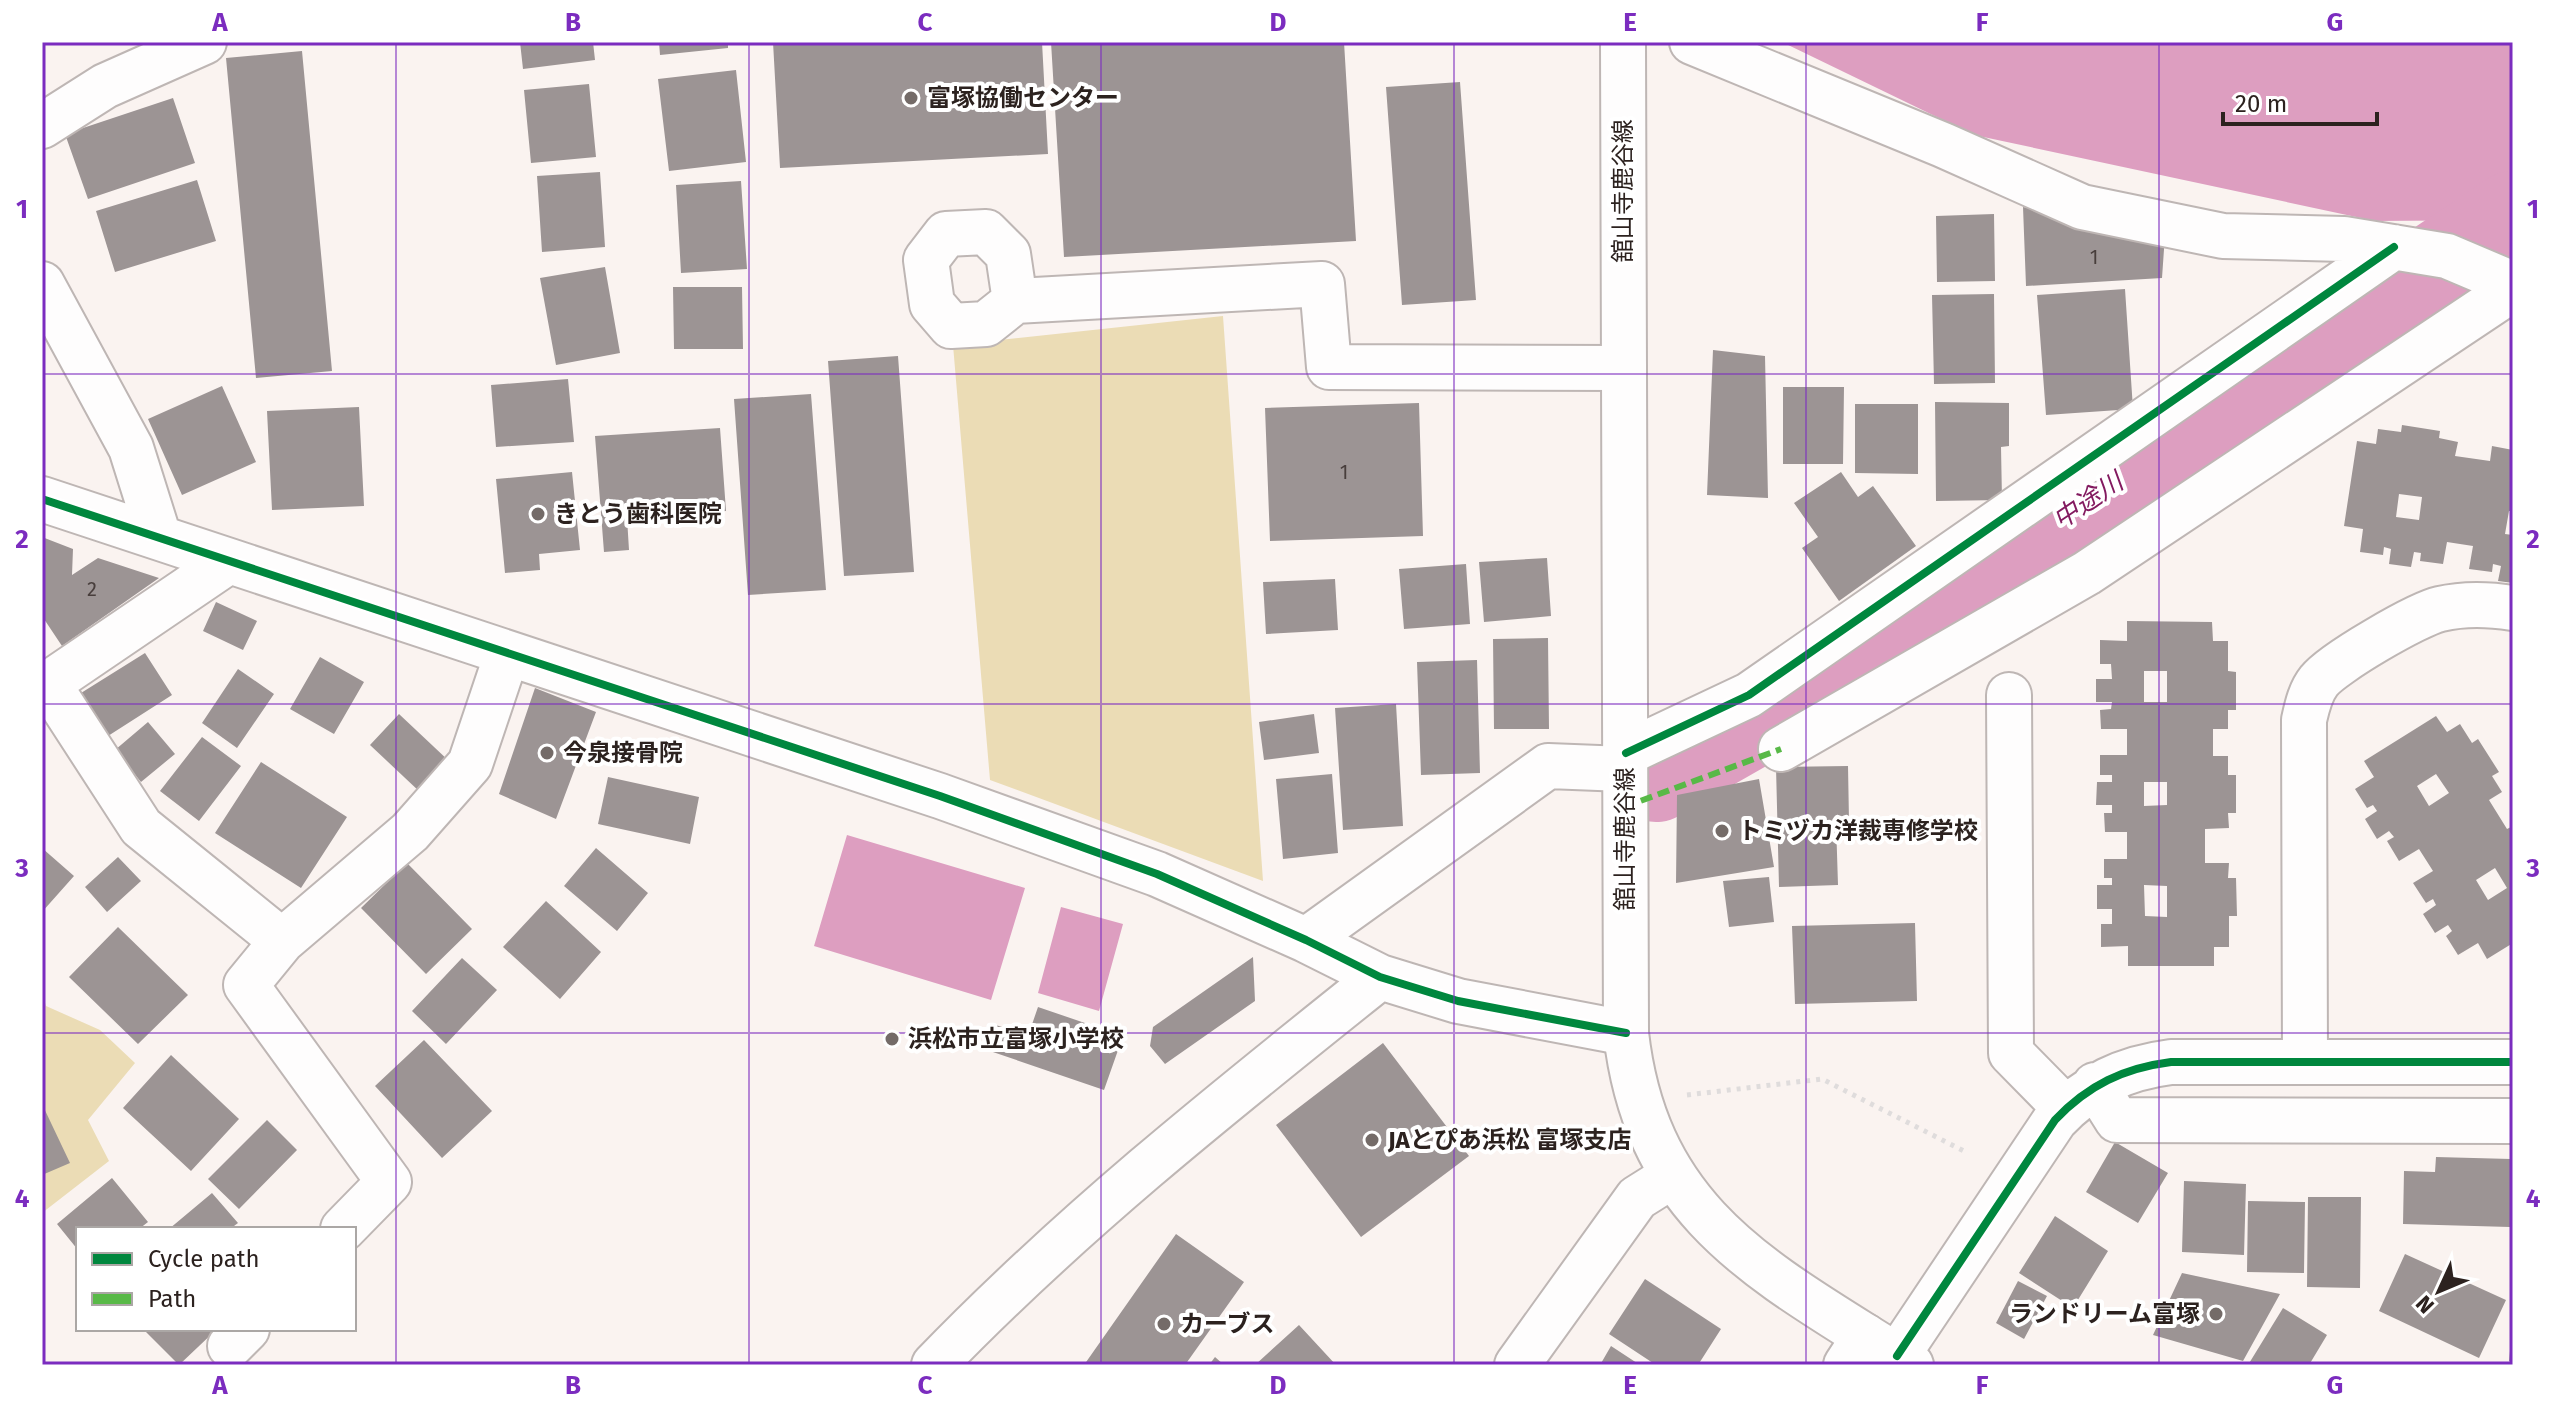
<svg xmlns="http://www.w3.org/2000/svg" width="2555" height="1407" viewBox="0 0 2555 1407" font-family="'Fira Sans','Noto Sans JP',sans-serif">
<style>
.green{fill:#ebdcb5}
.water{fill:#dd9ec0}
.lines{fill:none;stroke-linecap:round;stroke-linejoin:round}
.river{stroke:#dd9ec0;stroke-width:92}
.building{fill:#9c9494;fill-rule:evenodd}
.minor-casing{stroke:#beb6b4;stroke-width:48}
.major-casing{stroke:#beb6b4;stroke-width:48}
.path{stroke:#dfdcdc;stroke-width:5;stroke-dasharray:4 6;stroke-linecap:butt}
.minor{stroke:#fefdfd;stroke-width:44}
.major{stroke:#fefdfd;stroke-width:44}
.quiet{stroke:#58b947;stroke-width:6;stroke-dasharray:12 6;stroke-linecap:butt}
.cycleway-casing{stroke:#fff;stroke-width:13}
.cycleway{stroke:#00873e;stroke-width:8}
.grid{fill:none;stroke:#7b2cbf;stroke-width:2;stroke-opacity:0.55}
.poi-dot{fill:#746b68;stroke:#fff;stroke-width:3}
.labels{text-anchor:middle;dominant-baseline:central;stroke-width:8;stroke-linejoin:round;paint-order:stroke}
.number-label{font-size:20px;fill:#483e3c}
.poi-label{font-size:24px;font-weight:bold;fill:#2c221f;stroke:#fff;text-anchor:start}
.street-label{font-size:24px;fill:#2c221f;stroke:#fff}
.water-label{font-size:26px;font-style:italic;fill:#831b60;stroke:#fff}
.neatline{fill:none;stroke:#7b2cbf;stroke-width:3}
.grid-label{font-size:26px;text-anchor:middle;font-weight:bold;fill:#7b2cbf}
</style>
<rect width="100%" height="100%" fill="#faf3f0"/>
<path class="green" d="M 1223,316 L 1263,881 L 990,780 L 953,345 Z
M 42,993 L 46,1006 L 100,1030 L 135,1063 L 88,1120 L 109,1161 L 42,1213 Z"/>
<path class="water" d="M 1782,42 L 2513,42 L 2513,220 L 2375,221 L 1974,135 Z
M 847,835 L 1025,888 L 991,1000 L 814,946 Z
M 1061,907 L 1123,924 L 1099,1011 L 1038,993 Z"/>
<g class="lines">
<path class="river" d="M 1656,776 L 1798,695 L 2513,217"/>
</g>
<path class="building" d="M 520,42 L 593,42 L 595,60 L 523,69 Z
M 659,42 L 728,42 L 728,48 L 660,55 Z
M 773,42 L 1042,42 L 1048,154 L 780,168 Z
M 1051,42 L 1344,42 L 1356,241 L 1064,257 Z
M 302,51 L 332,371 L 256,378 L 226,58 Z
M 736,70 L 746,162 L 669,171 L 658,79 Z
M 1460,82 L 1476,300 L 1402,305 L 1386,87 Z
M 589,84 L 596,157 L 531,163 L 524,90 Z
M 173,98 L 195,163 L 88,199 L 65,134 Z
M 600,172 L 605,247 L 542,252 L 537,176 Z
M 197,180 L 216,241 L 115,272 L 96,211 Z
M 741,181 L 747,269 L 681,273 L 676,185 Z
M 2023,207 L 2165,235 L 2162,278 L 2026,286 Z
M 1994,214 L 1995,281 L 1937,282 L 1936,216 Z
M 605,267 L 620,353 L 556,365 L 540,278 Z
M 673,287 L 742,287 L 743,349 L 674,349 Z
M 2125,289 L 2133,409 L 2046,415 L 2037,295 Z
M 1994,294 L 1995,383 L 1934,384 L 1932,295 Z
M 1713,350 L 1765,356 L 1768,498 L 1707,495 Z
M 898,356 L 914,572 L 844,576 L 828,361 Z
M 568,379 L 574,442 L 496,447 L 491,385 Z
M 222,386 L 256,462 L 182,495 L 148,419 Z
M 1783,387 L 1844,387 L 1843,464 L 1783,464 Z
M 811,394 L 826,590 L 748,595 L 734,399 Z
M 1935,402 L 2009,403 L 2009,446 L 2001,447 L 2002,500 L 1936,501 Z
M 1419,403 L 1423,536 L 1270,541 L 1265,408 Z
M 1855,404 L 1918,404 L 1918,474 L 1855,473 Z
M 359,407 L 364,506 L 272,510 L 267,411 Z
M 2402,425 L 2440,431 L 2439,438 L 2458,442 L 2455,456 L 2490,461 L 2492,446 L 2513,450 L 2513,511 L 2509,511 L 2505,534 L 2513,535 L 2513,583 L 2498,581 L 2501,566 L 2493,564 L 2492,572 L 2469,569 L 2473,546 L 2447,542 L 2443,564 L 2420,561 L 2421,553 L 2414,552 L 2411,567 L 2389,564 L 2391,549 L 2384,547 L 2383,555 L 2360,552 L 2363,529 L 2344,526 L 2357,441 L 2376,444 L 2378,429 L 2401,432 ZM 2399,494 L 2422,497 L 2419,520 L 2396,517 Z
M 720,428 L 726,511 L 627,518 L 629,550 L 604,552 L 595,436 Z
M 572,472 L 580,550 L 539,554 L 540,570 L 505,573 L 496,479 Z
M 1841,472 L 1858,497 L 1873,486 L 1916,546 L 1839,601 L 1802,548 L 1818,537 L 1794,503 Z
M 42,537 L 73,549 L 72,575 L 98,558 L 159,578 L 62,646 L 42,616 Z
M 1547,558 L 1551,616 L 1484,622 L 1479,562 Z
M 1466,564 L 1470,624 L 1404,629 L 1399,569 Z
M 1335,579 L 1338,630 L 1266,634 L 1263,582 Z
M 216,602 L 257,621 L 243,650 L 203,631 Z
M 2127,621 L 2212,622 L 2213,641 L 2228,641 L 2228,671 L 2236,672 L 2236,710 L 2228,710 L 2228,729 L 2213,729 L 2213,756 L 2228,756 L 2228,775 L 2236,775 L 2236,813 L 2228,813 L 2229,828 L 2205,829 L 2205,863 L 2229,863 L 2228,878 L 2236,878 L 2237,916 L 2229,916 L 2229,947 L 2214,947 L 2214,966 L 2128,966 L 2128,946 L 2101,947 L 2101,924 L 2112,924 L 2112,909 L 2097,909 L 2097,885 L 2112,885 L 2112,878 L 2104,878 L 2104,859 L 2127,859 L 2127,832 L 2105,832 L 2104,813 L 2112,813 L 2112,805 L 2096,805 L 2097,782 L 2112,782 L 2112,775 L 2100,775 L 2100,755 L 2127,755 L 2127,729 L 2101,729 L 2100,710 L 2111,709 L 2112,702 L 2096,702 L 2096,679 L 2112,679 L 2111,664 L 2100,664 L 2100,640 L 2127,641 ZM 2144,671 L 2167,671 L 2167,702 L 2144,702 ZM 2144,782 L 2167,782 L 2167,805 L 2144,806 ZM 2144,885 L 2167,886 L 2167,917 L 2145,916 Z
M 1548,638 L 1549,729 L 1494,729 L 1493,639 Z
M 145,653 L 172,695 L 108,736 L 81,693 Z
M 320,657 L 364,682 L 334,734 L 290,709 Z
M 1477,660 L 1480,773 L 1421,775 L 1417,662 Z
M 238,669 L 274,694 L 237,748 L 202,723 Z
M 535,688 L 596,712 L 556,819 L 499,794 Z
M 1396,704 L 1403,826 L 1343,830 L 1335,708 Z
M 399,714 L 450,762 L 421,793 L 370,745 Z
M 1314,714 L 1319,753 L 1264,760 L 1259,722 Z
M 2436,716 L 2447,732 L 2460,724 L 2472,743 L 2478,739 L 2499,772 L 2492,776 L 2502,792 L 2489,800 L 2507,829 L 2513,826 L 2513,943 L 2487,959 L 2478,943 L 2458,955 L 2446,936 L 2452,931 L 2448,925 L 2435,933 L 2423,914 L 2436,905 L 2433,899 L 2426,903 L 2413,883 L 2433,871 L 2419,849 L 2399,861 L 2387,841 L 2394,837 L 2389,831 L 2377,839 L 2365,819 L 2377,811 L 2373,805 L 2367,808 L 2355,789 L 2374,777 L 2364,761 ZM 2436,774 L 2449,793 L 2429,806 L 2417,786 ZM 2495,868 L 2507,888 L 2488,900 L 2476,880 Z
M 148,722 L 175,754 L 141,782 L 115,750 Z
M 202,737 L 241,766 L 199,821 L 160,791 Z
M 261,762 L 347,817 L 301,888 L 215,833 Z
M 1848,766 L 1849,821 L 1836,822 L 1838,885 L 1779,887 L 1776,767 Z
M 1332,774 L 1338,853 L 1283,859 L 1276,779 Z
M 608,777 L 699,797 L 690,844 L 598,824 Z
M 1759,779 L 1774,867 L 1676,883 L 1677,795 Z
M 42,848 L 74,876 L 42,912 Z
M 596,848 L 648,893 L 617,931 L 564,886 Z
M 118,857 L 141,881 L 107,912 L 85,887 Z
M 407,863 L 472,929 L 426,974 L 361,908 Z
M 1769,877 L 1774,922 L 1729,927 L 1723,881 Z
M 546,901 L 601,952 L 560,999 L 503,947 Z
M 1915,923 L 1917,1001 L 1795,1004 L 1792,926 Z
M 118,927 L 188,995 L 138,1044 L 69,977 Z
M 1253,957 L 1255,1001 L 1165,1064 L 1150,1046 L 1153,1027 Z
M 462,958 L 497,990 L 446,1044 L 412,1011 Z
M 1038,1007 L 1123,1036 L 1104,1090 L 987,1050 L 996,1025 L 1028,1036 Z
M 424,1040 L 492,1111 L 442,1158 L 375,1086 Z
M 1383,1043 L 1469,1156 L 1361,1237 L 1276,1125 Z
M 171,1055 L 239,1119 L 191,1171 L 123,1108 Z
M 42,1104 L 70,1163 L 42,1175 Z
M 267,1120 L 297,1150 L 239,1209 L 208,1179 Z
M 2115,1142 L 2168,1173 L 2138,1223 L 2086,1192 Z
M 2436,1157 L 2511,1159 L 2510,1227 L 2403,1224 L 2404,1171 L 2435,1172 Z
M 112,1178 L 148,1222 L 139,1229 L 78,1229 L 78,1250 L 57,1224 Z
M 2184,1181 L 2246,1184 L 2244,1255 L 2182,1252 Z
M 212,1193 L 238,1223 L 230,1229 L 169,1229 Z
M 2308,1197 L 2361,1197 L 2360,1288 L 2307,1287 Z
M 2248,1201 L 2305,1202 L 2304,1273 L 2247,1272 Z
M 2055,1216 L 2108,1251 L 2073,1308 L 2019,1273 Z
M 1176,1234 L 1244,1282 L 1185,1365 L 1084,1365 Z
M 2405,1254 L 2506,1300 L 2479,1358 L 2379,1311 Z
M 2182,1273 L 2280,1294 L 2243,1361 L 2153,1335 Z
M 1645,1279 L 1721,1329 L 1698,1365 L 1656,1365 L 1609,1334 Z
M 2018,1281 L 2047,1296 L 2024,1339 L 1996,1323 Z
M 2283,1308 L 2327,1335 L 2309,1365 L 2248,1365 Z
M 1299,1325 L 1336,1365 L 1255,1365 Z
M 143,1329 L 217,1329 L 179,1365 Z
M 2511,1341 L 2513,1341 L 2513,1361 L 2509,1361 Z
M 1611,1346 L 1640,1365 L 1600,1365 Z
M 1215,1357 L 1224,1365 L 1209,1365 Z"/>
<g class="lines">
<defs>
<path id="minor" d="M 1692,42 L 1943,145 L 2082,207 L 2223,236 L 2344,239 L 2447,256 L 2513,284
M 42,126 L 105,86 L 204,42
M 42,284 L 131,448 L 159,537
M 1015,301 L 1008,254 L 986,232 L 946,234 L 926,260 L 932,304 L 951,326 L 986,324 L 1015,301 L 1322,284 L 1329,367 L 1624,368
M 42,499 L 940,796 L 1157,874 L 1306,940 L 1380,977 L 1458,1001 L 1626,1033
M 49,685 L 141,827 L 282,941
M 42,688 L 229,561
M 2009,695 L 2011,1053 L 2066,1109
M 1781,749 L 2087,573 L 2513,289
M 1626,753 L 1749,695 L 2394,247
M 1306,940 L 1548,766 L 1624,769
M 2305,1062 L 2304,720 C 2307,707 2310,692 2319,681 C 2333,663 2418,614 2440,609 C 2465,603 2488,604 2513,608
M 2095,1085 L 2117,1120 L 2513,1121
M 343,1229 L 389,1182 L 246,985 L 282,941 L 410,832 L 470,764 L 507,654
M 230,1346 L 247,1329
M 1897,1356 L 2055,1120 C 2088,1085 2124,1068 2171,1062 L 2513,1062
M 934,1365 C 1071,1223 1226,1100 1380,977
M 1517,1365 L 1637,1198 L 1672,1176
M 1846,1365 L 1865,1336"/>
<path id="major" d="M 1623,42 L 1626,1033 C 1647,1219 1769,1274 1911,1365"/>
</defs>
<use href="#minor" class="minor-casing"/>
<use href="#major" class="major-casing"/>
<path class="path" d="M 1687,1095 L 1822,1079 L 1964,1151"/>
<use href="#minor" class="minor"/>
<use href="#major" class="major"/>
<path class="quiet" d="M 1624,807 L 1781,749"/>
<defs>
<path id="cycleway" d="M 42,499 L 940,796 L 1157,874 L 1306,940 L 1380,977 L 1458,1001 L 1626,1033
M 1626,753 L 1749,695 L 2394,247
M 1897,1356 L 2055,1120 C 2088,1085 2124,1068 2171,1062 L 2513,1062"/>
</defs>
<use href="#cycleway" class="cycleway-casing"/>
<use href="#cycleway" class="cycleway"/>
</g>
<path class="grid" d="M 396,42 L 396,1365M 749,42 L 749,1365M 1101,42 L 1101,1365M 1454,42 L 1454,1365M 1806,42 L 1806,1365M 2159,42 L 2159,1365M 42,374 L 2513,374M 42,704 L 2513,704M 42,1033 L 2513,1033"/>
<g class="poi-dot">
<circle cx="911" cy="98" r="8"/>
<circle cx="538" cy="514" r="8"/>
<circle cx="547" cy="753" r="8"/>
<circle cx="1722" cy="831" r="8"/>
<circle cx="892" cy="1039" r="8"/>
<circle cx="1372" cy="1140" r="8"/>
<circle cx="2216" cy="1314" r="8"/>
<circle cx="1164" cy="1324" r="8"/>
</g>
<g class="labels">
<g class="number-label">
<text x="2094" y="257">1</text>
<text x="1344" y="472">1</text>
<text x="92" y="589">2</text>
</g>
<g class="poi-label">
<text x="927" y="98">富塚協働センター</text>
<text x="554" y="514">きとう歯科医院</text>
<text x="563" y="753">今泉接骨院</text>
<text x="1738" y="831">トミヅカ洋裁専修学校</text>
<text x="908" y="1039">浜松市立富塚小学校</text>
<text x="1388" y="1140">JAとぴあ浜松 富塚支店</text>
<text x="2200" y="1314" text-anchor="end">ランドリーム富塚</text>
<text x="1180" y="1324">カーブス</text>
</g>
<g class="street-label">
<text transform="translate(1623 191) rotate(-90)">舘山寺鹿谷線</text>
<text transform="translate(1625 839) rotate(-90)">舘山寺鹿谷線</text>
</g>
<g class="water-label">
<text transform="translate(2088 501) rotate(-34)">中途川</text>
</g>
</g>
<rect width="2555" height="1407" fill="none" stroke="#ffffff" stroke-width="88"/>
<rect x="76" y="1227" width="280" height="104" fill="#ffffff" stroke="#aba7a5" stroke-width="2"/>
<rect x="92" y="1253" width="40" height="12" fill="#00873e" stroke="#aba7a5" stroke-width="2"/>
<text x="148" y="1267" font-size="24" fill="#2c221f">Cycle path</text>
<rect x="92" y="1293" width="40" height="12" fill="#58b947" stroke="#aba7a5" stroke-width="2"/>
<text x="148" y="1307" font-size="24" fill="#2c221f">Path</text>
<g transform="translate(2439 1291) rotate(226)" stroke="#ffffff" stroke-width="6" paint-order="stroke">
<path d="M0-6L14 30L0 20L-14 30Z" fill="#2c221f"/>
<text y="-12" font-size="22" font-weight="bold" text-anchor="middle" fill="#2c221f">N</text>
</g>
<path d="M2223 112v12h154v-12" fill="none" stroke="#2c221f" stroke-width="4"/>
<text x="2235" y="112" font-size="24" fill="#2c221f" stroke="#ffffff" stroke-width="6" paint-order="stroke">20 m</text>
<rect x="44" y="44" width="2467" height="1319" class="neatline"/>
<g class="grid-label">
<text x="220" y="31">A</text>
<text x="573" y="31">B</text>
<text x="925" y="31">C</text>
<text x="1278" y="31">D</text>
<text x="1630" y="31">E</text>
<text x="1982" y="31">F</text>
<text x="2335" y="31">G</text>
<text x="22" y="218">1</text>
<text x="2533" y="218">1</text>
<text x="22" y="548">2</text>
<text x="2533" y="548">2</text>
<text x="22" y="877">3</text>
<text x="2533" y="877">3</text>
<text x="22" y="1207">4</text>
<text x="2533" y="1207">4</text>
<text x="220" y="1394">A</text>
<text x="573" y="1394">B</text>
<text x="925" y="1394">C</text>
<text x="1278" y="1394">D</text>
<text x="1630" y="1394">E</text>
<text x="1982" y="1394">F</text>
<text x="2335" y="1394">G</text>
</g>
</svg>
